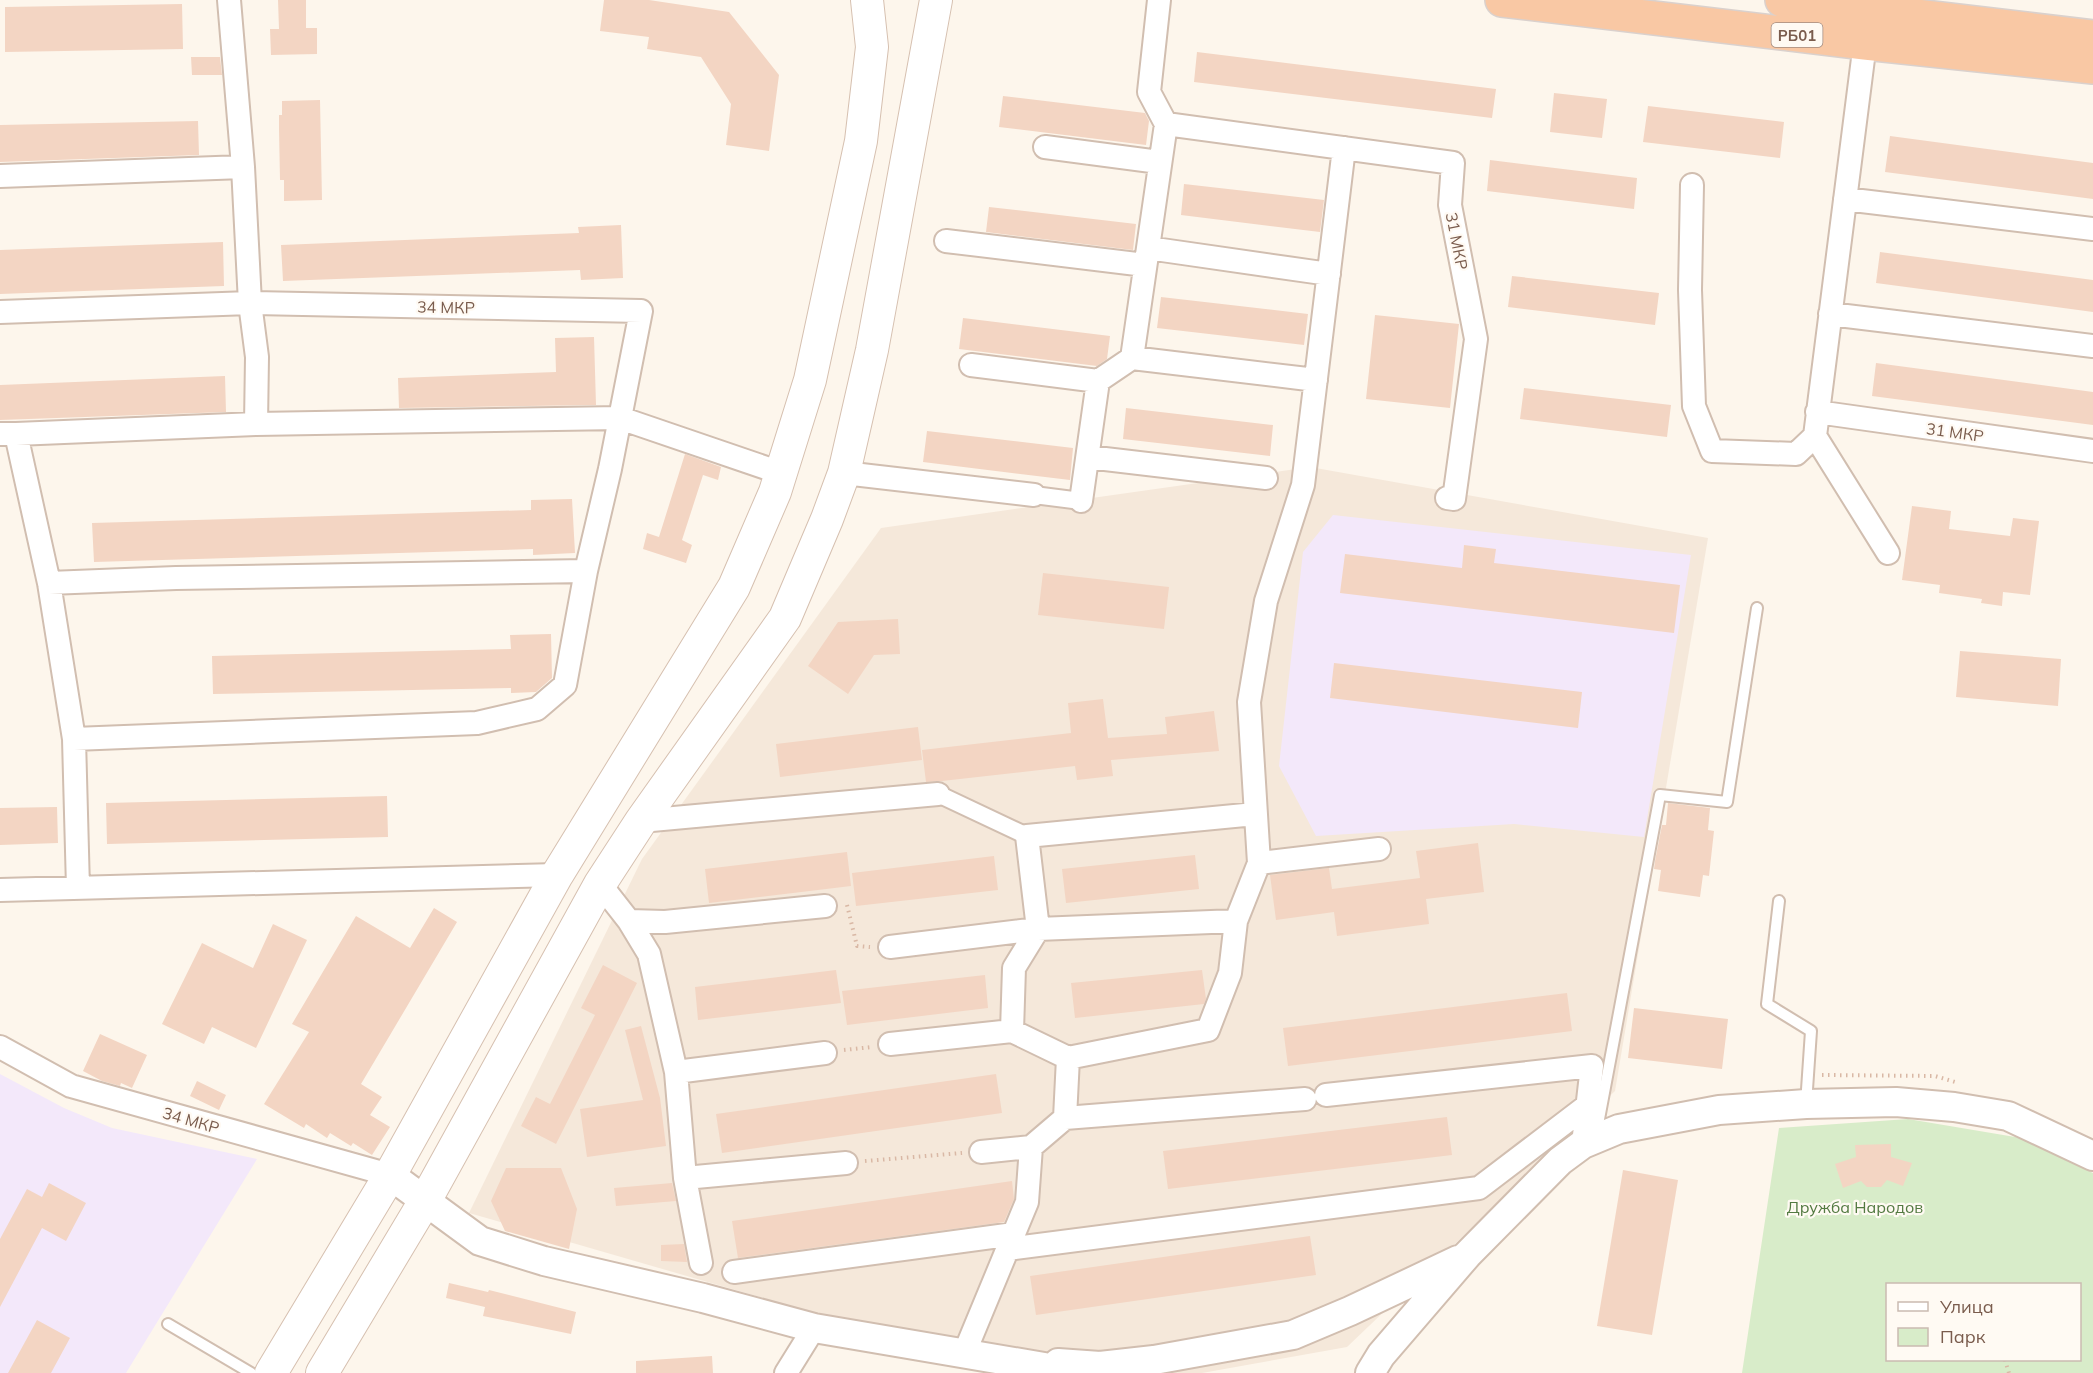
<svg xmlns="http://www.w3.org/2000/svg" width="2093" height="1373" viewBox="0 0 2093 1373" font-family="Mulish,sans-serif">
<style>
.residential{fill:#f5e8da}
.education{fill:#f3e8fa}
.green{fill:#d8ecc9;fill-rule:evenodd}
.building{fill:#f3d5c3}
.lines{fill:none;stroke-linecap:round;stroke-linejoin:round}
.service-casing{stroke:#d1beb0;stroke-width:14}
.pedestrian-casing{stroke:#d1beb0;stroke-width:20}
.minor-casing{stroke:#d1beb0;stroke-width:26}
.tertiary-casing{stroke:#d1beb0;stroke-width:32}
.secondary-casing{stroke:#d6c0b0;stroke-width:34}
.trunk-casing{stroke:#dad1cd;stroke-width:36}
.path{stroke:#d9b8a5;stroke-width:4;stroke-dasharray:1.5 4.5;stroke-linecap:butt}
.service{stroke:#fff;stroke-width:10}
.pedestrian{stroke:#fff;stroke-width:16}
.minor{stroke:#fff;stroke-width:22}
.tertiary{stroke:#fff;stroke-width:28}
.secondary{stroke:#fff;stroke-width:32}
.trunk{stroke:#f9c8a4;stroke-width:33}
.labels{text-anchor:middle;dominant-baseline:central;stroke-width:4.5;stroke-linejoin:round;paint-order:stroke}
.shield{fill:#fffaf3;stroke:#a28b7f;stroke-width:1.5}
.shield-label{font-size:15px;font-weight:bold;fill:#7a5c4d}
.street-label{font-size:16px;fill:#7a5c4d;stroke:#fffaf3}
.park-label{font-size:16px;fill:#537a41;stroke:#fffaf3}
</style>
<rect width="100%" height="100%" fill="#fdf6ec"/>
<path class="residential" d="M 1310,467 L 1708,538 L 1615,1091 L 1347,1347 L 1202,1373 L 1130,1373 L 863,1327 L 469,1213 L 642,859 L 881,528 Z"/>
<path class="education" d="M 1333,515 L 1691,555 L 1644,837 L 1514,824 L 1316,836 L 1279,766 L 1303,552 Z
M 0,1074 L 64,1108 L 112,1128 L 257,1159 L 126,1373 L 0,1373 Z"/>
<path class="green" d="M 1908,1119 L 2021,1138 L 2093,1173 L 2093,1373 L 1742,1373 L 1779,1128 ZM 1888,1284 L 2080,1284 L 2080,1360 L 1888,1360 Z"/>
<path class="building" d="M 278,0 L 306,0 L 306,28 L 317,28 L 317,54 L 271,55 L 270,29 L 279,29 Z
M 604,0 L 649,0 L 729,12 L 779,75 L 769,151 L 726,145 L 731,104 L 701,57 L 647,49 L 649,37 L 600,31 Z
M 182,4 L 183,49 L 5,52 L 5,7 Z
M 1197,52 L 1496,89 L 1492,118 L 1194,82 Z
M 191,57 L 220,57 L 222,75 L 192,75 Z
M 1554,93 L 1607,99 L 1602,138 L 1550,132 Z
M 1003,96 L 1145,113 L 1149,121 L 1146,145 L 999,127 Z
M 320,100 L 322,200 L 284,201 L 284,180 L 280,180 L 279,129 L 279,115 L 282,115 L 282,101 Z
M 1648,106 L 1784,122 L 1780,158 L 1643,142 Z
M 198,121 L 199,155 L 0,162 L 0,125 Z
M 1890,136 L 2093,163 L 2093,199 L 1885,172 Z
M 1490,160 L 1637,178 L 1634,209 L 1487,191 Z
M 1184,184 L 1324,200 L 1320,232 L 1181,215 Z
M 989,207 L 1136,224 L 1133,250 L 986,232 Z
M 621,225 L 623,278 L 581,280 L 580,270 L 283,281 L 281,245 L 579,233 L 578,227 Z
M 223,242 L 224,286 L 0,294 L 0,250 Z
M 1880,252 L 2093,280 L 2093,312 L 1876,283 Z
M 1512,276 L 1659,293 L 1655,325 L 1508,307 Z
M 1161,297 L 1308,314 L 1304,345 L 1157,328 Z
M 1375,315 L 1459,324 L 1450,408 L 1366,399 Z
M 963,318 L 1110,336 L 1107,359 L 1097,366 L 959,349 Z
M 594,337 L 596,405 L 399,408 L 398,378 L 556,372 L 555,338 Z
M 1876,363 L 2093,392 L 2093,425 L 1872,396 Z
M 225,376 L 226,412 L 0,420 L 0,385 Z
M 1524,388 L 1671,405 L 1667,437 L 1520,419 Z
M 1126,408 L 1273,425 L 1270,456 L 1123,439 Z
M 927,431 L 1073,448 L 1070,480 L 923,462 Z
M 685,454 L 721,467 L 718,480 L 703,475 L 682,540 L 692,545 L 686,563 L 643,549 L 647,533 L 659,537 Z
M 572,499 L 575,553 L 533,555 L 533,549 L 94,562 L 92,523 L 531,510 L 531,500 Z
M 1912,506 L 1951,511 L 1949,529 L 2010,536 L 2013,518 L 2039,521 L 2030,595 L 2003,592 L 2002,606 L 1981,603 L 1982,599 L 1939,593 L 1940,585 L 1902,580 Z
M 1464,545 L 1496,549 L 1494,563 L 1680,585 L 1674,633 L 1340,593 L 1345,554 L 1462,568 Z
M 1043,573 L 1169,587 L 1164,629 L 1038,615 Z
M 898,619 L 900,654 L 874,655 L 848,694 L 808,666 L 838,622 Z
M 551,634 L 552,678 L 536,692 L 511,693 L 511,688 L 213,694 L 212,656 L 511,649 L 510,635 Z
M 1960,651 L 2061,659 L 2058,706 L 1956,697 Z
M 1334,663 L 1582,692 L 1578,728 L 1330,698 Z
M 1103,699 L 1108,738 L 1167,734 L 1165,717 L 1214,711 L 1219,751 L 1111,760 L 1113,776 L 1077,780 L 1075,766 L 942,781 L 926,782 L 922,750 L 1071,733 L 1068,703 Z
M 918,727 L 922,760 L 780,777 L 776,744 Z
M 387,796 L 388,837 L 107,844 L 106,803 Z
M 1668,803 L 1710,808 L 1708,830 L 1714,831 L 1709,876 L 1703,875 L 1700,897 L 1658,891 L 1661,870 L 1654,869 L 1655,861 L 1662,825 L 1666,825 Z
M 57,807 L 58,843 L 0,845 L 0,808 Z
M 1478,843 L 1484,892 L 1426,899 L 1429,924 L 1337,936 L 1334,912 L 1276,920 L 1270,875 L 1329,868 L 1332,889 L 1420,878 L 1416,851 Z
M 847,852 L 851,886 L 709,903 L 705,869 Z
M 1195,855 L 1199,889 L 1066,903 L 1062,869 Z
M 994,856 L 998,890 L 856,906 L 852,873 Z
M 434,908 L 457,922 L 361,1084 L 382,1097 L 370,1115 L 390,1127 L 372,1155 L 353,1143 L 351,1146 L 330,1133 L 327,1138 L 306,1124 L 304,1128 L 264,1104 L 309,1032 L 292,1024 L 356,916 L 410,948 Z
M 273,924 L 307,940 L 256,1048 L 212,1027 L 204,1044 L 162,1024 L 202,943 L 253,968 Z
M 603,965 L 637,983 L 556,1144 L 521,1126 L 536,1097 L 550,1104 L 595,1015 L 581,1008 Z
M 836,970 L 841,1003 L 698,1020 L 695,987 Z
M 1202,970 L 1206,999 L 1204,1004 L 1075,1018 L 1071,983 Z
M 985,975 L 988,1008 L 847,1025 L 842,991 Z
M 1567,993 L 1572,1031 L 1288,1066 L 1283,1028 Z
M 1634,1008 L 1728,1019 L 1722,1069 L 1628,1058 Z
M 641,1026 L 660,1098 L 666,1146 L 587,1157 L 580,1109 L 643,1100 L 625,1030 Z
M 100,1034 L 147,1055 L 132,1088 L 121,1083 L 120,1086 L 102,1081 L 83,1071 Z
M 996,1074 L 1002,1113 L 722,1153 L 716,1114 Z
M 197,1081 L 226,1095 L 219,1110 L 190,1096 Z
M 1447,1117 L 1452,1155 L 1168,1189 L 1163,1151 Z
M 1891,1144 L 1891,1157 L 1912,1163 L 1903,1186 L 1887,1180 L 1881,1187 L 1867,1187 L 1861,1181 L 1843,1188 L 1835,1164 L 1856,1157 L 1855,1145 Z
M 506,1168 L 561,1168 L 577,1209 L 569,1249 L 505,1231 L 491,1201 Z
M 1623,1170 L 1678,1180 L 1652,1335 L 1597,1326 Z
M 1012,1181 L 1014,1199 L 1004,1222 L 738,1258 L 732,1221 Z
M 49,1183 L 86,1203 L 66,1241 L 42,1228 L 0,1307 L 0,1239 L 27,1189 L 42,1197 Z
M 672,1183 L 676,1201 L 616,1206 L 614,1188 Z
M 1310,1236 L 1316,1275 L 1036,1315 L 1030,1276 Z
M 684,1244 L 687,1262 L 661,1261 L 661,1245 Z
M 449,1283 L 488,1292 L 489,1290 L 576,1312 L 571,1334 L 483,1316 L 485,1307 L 446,1298 Z
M 37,1320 L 70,1338 L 51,1373 L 8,1373 Z
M 712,1356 L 713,1373 L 636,1373 L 636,1361 Z"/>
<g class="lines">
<defs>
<path id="service" d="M 1779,901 L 1767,1004 L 1811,1031 L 1806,1104
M 1596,1135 L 1660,795 L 1727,802 L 1757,608
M 168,1324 L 251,1373"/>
<path id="pedestrian" d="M 1034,495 L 1081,501
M 938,794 L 1027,836"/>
<path id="minor" d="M 229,0 L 243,167 L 250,303 L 257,357 L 256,424
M 1865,43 L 1815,436 L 1888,553
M 1166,124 L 1453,163 L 1450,205 L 1476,339 L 1454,499 L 1447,498
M 1045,147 L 1159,162
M 0,176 L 243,167
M 1692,185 L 1690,290 L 1694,406 L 1712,451 L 1796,454 L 1815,436
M 1845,199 L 2093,229
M 946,241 L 1145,265
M 1148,248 L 1329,274
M 0,312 L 250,303 L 641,311 L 610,469 L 586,571 L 565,685 L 537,709 L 477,723 L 74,739
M 1830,314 L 2093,346
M 1132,358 L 1316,380
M 971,365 L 1098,381
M 1817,412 L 2093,451
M 0,434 L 16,434 L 49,583 L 74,739 L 78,888
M 16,434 L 256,424 L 620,418 L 781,473
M 1088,457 L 1266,478
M 844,473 L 1034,495
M 1081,501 L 1098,381 L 1132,358 L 1166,124 L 1149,92 L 1159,0
M 49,583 L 176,578 L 586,571
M 641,821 L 938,794
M 1259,863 L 1379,849
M 600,884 L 629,921 L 649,954 L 676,1072 L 825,1053
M 0,890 L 557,875
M 629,921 L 665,922 L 825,906
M 890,947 L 1038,929 L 1236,921
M 1012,1031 L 1014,968 L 1038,929 L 1027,836 L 1255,814
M 890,1044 L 1012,1031 L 1068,1058
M 0,1047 L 71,1086 L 390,1175
M 676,1072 L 685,1178 L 701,1263
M 1326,1095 L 1592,1066 L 1583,1144
M 1065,1118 L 1305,1099
M 981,1152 L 1031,1147
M 685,1178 L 846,1163
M 1008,1249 L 1479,1188 L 1588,1105
M 734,1272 L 1014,1234
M 964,1354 L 1027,1202 L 1031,1147 L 1065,1118 L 1068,1058 L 1208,1030 L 1230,973 L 1236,921 L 1259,863 L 1249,702 L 1266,601 L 1303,485 L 1344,148
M 786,1373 L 814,1328"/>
<path id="tertiary" d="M 390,1175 L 480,1241 L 544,1261 L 703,1298 L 814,1328 L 1079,1373
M 1058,1363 L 1100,1366 L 1154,1360 L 1293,1335 L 1350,1311 L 1458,1260
M 1370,1373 L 1381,1355 L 1467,1255 L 1560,1161 L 1583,1144 L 1619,1129 L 1719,1110 L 1806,1104 L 1896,1102 L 1954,1107 L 2008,1116 L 2093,1156"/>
<path id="secondary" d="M 271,1373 L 390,1175 L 557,875 L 734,587 L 775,492 L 810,380 L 861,141 L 872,47 L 867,0
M 322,1373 L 425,1201 L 600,884 L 641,821 L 785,618 L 827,519 L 844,473 L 872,350 L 936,0"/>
<path id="trunk" d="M 1502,0 L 1865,43 L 2093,67
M 1782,0 L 2093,37"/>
</defs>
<use href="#service" class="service-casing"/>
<use href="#pedestrian" class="pedestrian-casing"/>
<use href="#minor" class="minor-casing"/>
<use href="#tertiary" class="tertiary-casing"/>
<use href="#secondary" class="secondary-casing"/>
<use href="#trunk" class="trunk-casing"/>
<path class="path" d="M 847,905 L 857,946 L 870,947
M 844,1050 L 872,1047
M 1822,1075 L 1935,1076 L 1955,1082
M 865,1161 L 962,1153
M 2005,1360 L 2009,1373"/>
<use href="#service" class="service"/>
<use href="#pedestrian" class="pedestrian"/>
<use href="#minor" class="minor"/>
<use href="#tertiary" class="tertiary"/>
<use href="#secondary" class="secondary"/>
<use href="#trunk" class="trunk"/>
</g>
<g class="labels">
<rect class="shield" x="1771.5" y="23" width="51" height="24" rx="4.5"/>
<g class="shield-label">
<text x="1797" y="35">РБ01</text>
</g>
<g class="street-label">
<text transform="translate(1457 241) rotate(79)">31 МКР</text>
<text transform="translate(446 307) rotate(1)">34 МКР</text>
<text transform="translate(1955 432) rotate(8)">31 МКР</text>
<text transform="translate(191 1120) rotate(16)">34 МКР</text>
</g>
<g class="park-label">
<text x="1855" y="1207">Дружба Народов</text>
</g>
</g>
<rect x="1886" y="1283" width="195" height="78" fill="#fffaf3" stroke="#cabbb1" stroke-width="1.5"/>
<rect x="1898" y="1302" width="30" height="9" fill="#ffffff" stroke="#cabbb1" stroke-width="1.5"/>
<text x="1940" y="1313" font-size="18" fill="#7a5c4d">Улица</text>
<rect x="1898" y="1328" width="30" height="18" fill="#d8ecc9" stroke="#cabbb1" stroke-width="1.5"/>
<text x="1940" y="1343" font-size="18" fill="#7a5c4d">Парк</text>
</svg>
